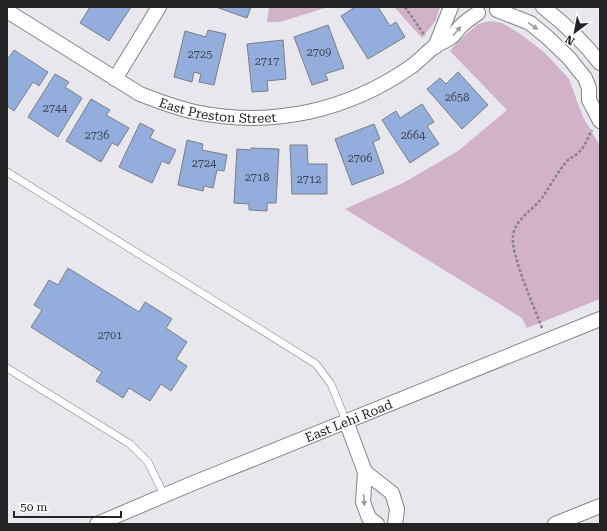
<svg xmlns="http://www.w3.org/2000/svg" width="607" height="531" viewBox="0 0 607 531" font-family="'Roboto Serif',serif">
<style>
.green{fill:#d1b2c9}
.building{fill:#93addc;stroke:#7b7e83}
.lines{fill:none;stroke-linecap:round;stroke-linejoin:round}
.lane-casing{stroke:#84848a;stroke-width:8}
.street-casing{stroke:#84848a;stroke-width:16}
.path{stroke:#85858a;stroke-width:2.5;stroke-dasharray:3 2;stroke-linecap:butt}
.lane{stroke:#fff;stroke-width:7}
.street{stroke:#fff;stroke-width:14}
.oneway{fill:#9c9c9e}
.labels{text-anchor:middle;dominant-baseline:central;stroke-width:3.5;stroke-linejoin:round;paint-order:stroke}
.number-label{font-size:11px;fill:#404654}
.street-label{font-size:13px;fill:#242427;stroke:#fff}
</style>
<rect width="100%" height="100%" fill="#e7e7ed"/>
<path class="green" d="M 269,7 L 328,7 L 280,22 L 267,22 Z
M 394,7 L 440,7 L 436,20 L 422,38 Z
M 490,21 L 502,23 L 519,33 L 545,53 L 569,79 L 583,117 L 600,146 L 600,299 L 527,328 L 522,318 L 345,209 L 403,183 L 458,151 L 507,110 L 450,51 L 457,42 L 478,24 Z"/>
<path class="building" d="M 90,7 L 131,7 L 109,41 L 80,23 Z
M 216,7 L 251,7 L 247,18 Z
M 355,7 L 378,7 L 390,26 L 396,22 L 405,37 L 368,59 L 341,16 Z
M 328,25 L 344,68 L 325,74 L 328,80 L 312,85 L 294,37 Z
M 208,30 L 226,34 L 214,85 L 199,82 L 201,74 L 194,72 L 192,82 L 174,77 L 185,31 L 206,37 Z
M 283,40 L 286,79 L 267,81 L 268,91 L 252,92 L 247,44 Z
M 14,50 L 48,72 L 39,86 L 33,82 L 14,111 L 7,106 L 7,60 Z
M 458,72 L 488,105 L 462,129 L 427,89 L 440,78 L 446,84 Z
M 55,74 L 69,82 L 65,87 L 82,98 L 58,137 L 28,117 Z
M 91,99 L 110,110 L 106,115 L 129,128 L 118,146 L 112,143 L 101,162 L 66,141 Z
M 422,104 L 434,122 L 427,126 L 439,144 L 410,163 L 382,120 L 396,111 L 400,118 Z
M 140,123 L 154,130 L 150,138 L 176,150 L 169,164 L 162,161 L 152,183 L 119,167 Z
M 374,124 L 380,139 L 373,142 L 384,173 L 352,185 L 335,139 Z
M 187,140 L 203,144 L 202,150 L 227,155 L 224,171 L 217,170 L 213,188 L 204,186 L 203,191 L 178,185 Z
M 290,145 L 307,145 L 308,164 L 327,164 L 327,194 L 292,194 Z
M 251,148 L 279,149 L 276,203 L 267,203 L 267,211 L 249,210 L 249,204 L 234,203 L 237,149 L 251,150 Z
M 68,268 L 139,312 L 145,302 L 172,319 L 166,328 L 187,342 L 176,359 L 187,366 L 171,391 L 161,384 L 150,401 L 129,388 L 123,398 L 96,381 L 102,372 L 31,327 L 42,310 L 34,305 L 49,280 L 58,285 Z"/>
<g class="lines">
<defs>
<path id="lane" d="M 7,172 L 316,364 L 331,384 L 346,421
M 7,368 L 130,444 L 148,462 L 164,495"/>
<g id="street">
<path d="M 543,7 C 565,24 583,41 600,63"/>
<path d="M 497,10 L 530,23 L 547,37 L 569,58 L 585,78 L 589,88 L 589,100 L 600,121"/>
<path id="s1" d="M 7,11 L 140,94 C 158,101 176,108 195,112 C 272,128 348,111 412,66 C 420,60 427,52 435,46 C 440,43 446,41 451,37 C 455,34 458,29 461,26 C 466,21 472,17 478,13"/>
<path d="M 435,47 L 451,7"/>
<path d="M 115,79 L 159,7"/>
<path d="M 346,421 L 365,472 L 363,502 L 369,518 L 377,524"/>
<path d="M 365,472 L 392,493 L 397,509 L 395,524"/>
<path id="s2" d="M 97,524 L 191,484 L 600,319"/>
<path d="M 555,524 L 600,506"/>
</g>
</defs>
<use href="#lane" class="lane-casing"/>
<use href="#street" class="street-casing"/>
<path class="path" d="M 405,7 L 425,36
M 542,328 C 535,309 510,253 513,236 C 515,219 533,210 542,198 C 551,185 558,171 568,160 C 572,157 577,155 580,151 C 585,146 588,137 592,130"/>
<use href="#lane" class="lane"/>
<use href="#street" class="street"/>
</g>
<defs><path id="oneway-solid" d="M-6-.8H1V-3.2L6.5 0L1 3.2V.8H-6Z"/></defs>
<g class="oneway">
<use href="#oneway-solid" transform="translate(533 26) rotate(34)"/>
<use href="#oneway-solid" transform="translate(457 31) rotate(-49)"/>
<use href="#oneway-solid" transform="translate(364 500) rotate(85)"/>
</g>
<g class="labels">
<g class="number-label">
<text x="319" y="52">2709</text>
<text x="200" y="54">2725</text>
<text x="267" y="61">2717</text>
<text x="457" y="97">2658</text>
<text x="55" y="108">2744</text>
<text x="97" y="135">2736</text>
<text x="413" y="135">2664</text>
<text x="360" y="158">2706</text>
<text x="204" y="163">2724</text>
<text x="257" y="177">2718</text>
<text x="309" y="179">2712</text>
<text x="110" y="335">2701</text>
</g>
<g class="street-label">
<text stroke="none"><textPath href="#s1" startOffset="237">East Preston Street</textPath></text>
<text stroke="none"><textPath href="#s2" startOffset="272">East Lehi Road</textPath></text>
</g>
</g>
<rect width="607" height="531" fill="none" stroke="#242427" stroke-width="16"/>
<g transform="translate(575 32) rotate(212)" stroke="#ffffff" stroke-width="3" paint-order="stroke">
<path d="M0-3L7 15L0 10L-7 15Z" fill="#242427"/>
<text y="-6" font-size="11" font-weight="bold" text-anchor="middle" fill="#242427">N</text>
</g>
<path d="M14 511v6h107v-6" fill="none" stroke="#242427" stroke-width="2"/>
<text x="20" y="511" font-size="12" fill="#242427" stroke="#ffffff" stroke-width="3" paint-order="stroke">50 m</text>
</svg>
